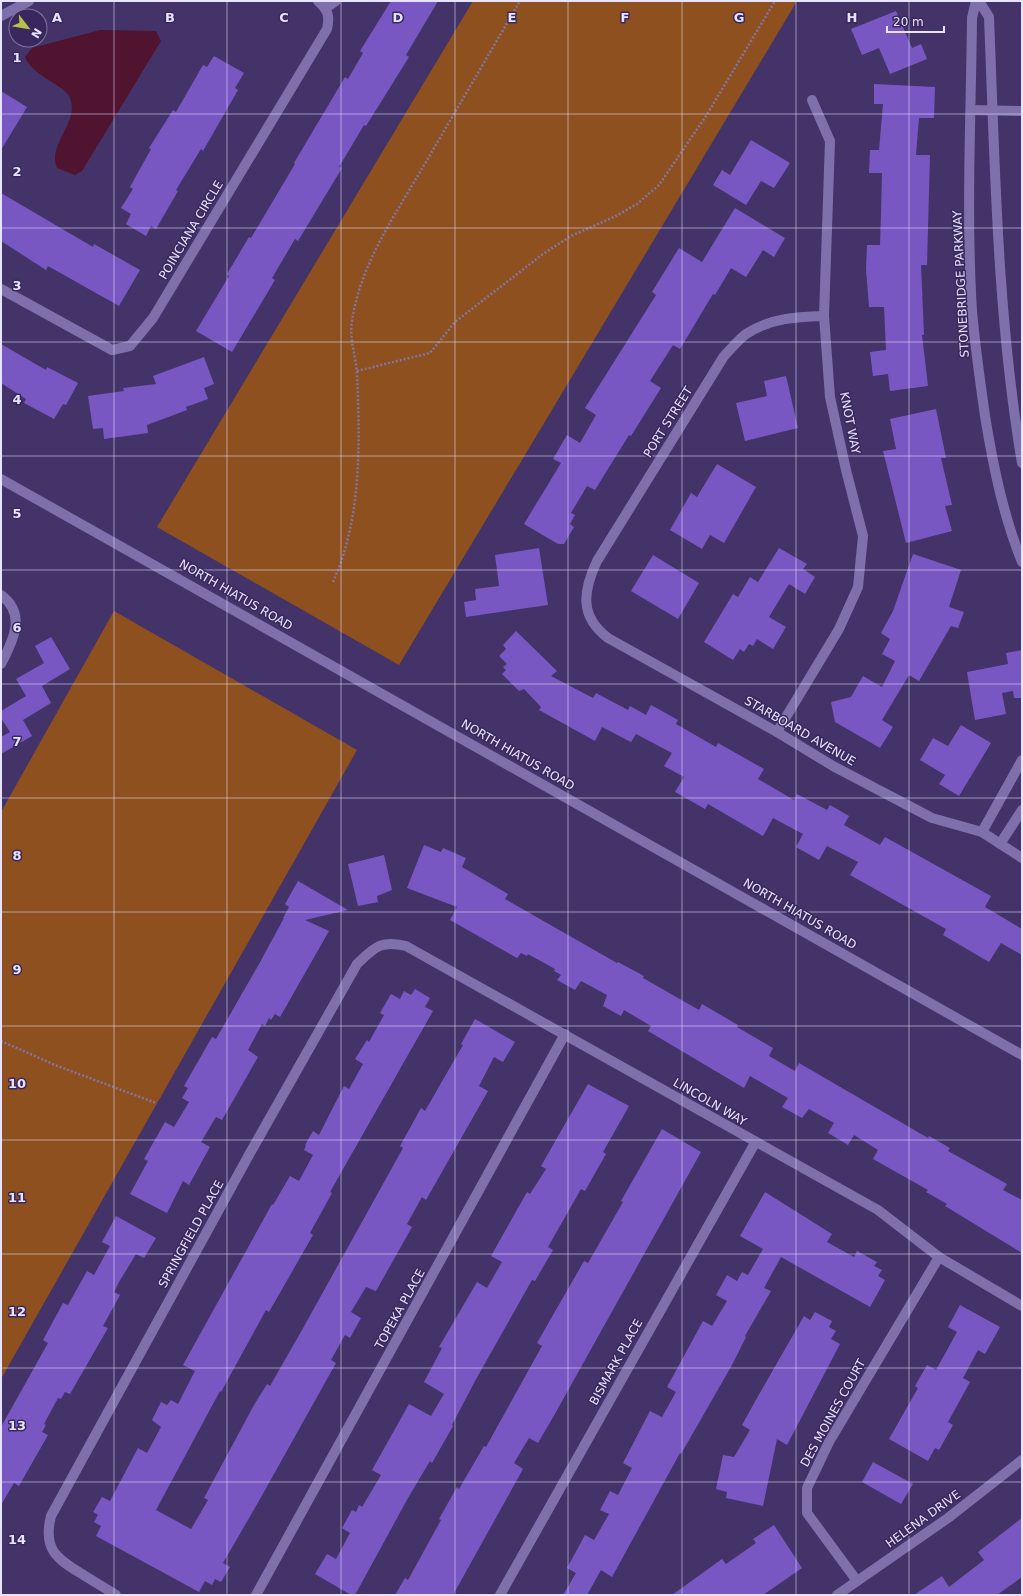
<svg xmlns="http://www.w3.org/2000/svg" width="1023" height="1596" font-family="'DejaVu Sans',sans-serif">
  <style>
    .green { fill: #8f501f }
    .water { fill: #501330 }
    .building { fill: #7957c2 }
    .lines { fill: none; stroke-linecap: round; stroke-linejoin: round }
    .path { stroke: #8175a1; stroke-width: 2.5; stroke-dasharray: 2 2; stroke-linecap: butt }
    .minor { stroke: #7f70ac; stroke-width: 10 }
    .grid { fill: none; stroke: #e8e3fe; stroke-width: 1; stroke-opacity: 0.55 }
    .labels { text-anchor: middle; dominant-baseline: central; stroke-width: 3; stroke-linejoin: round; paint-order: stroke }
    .street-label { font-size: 12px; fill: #e8e3fe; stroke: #39285d }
    .grid-label { font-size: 13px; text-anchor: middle; font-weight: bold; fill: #e8e3fe; stroke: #39285d; stroke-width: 3; stroke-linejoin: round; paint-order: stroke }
  </style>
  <rect width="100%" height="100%" fill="#433369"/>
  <g class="green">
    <path d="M473,1h324l-398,664 -242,-138z"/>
    <path d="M114,611l243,139 -356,629v-567z"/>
  </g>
  <path class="water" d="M100,30l56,1 5,10 -79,130 -7,4 -18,-7c-10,-25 23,-45 13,-70 -5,-13 -38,-22 -45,-41l7,-9z"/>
  <g class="building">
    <path d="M391,1h47l-32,54 3,2 -43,69 -2,-1 -25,42 3,1 -44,73 -3,-2 -23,39 3,2 -43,72 -36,-21 33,-55 -2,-2 22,-37 2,1 44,-74 -1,-1 51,-86 3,2 15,-26 -3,-2z"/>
    <path d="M896,11l16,37 9,-4 6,15 -37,15 -11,-26 -17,7 -11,-26z"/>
    <path d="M214,56l30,17 -9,15 3,2 -31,54 -4,7 -2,-2 -25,41 2,1 -22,38 -5,-3 -5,10 -20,-12 5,-10 -10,-6 12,-19 -3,-2 21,-38 -2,-1 24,-38 3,2 27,-47 4,2z"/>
    <path d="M874,84l61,3 -1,31h-15l-3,37h14l-3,110h-6l3,70h-2l6,51 -38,5 -2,-17 -15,2 -3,-24 16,-2 -2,-43h-15l-3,-38 1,-24h13l1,-30 1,-42h-13l1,-23h9l4,-46h-9z"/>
    <path d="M1,91l26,16 -26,43z"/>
    <path d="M751,140l39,23 -16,25 -13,-7 -15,24 -33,-20 9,-15 8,5z"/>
    <path d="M1,193l92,54 1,-3 46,26 -21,36 -71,-40 -2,4 -45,-29z"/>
    <path d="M735,208l50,30 -11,19 -11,-7 -17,27 -15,-9 -16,27 -2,-1 -33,55 -7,-4 -23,36 11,7 -30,48 -2,-1 -34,55 -8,-4 -16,27 4,2 -5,9 4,3 -10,17h-6l-34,-20 37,-61 -8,-4 14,-24 13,8 16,-28 -11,-7 71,-113 -4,-3 27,-44 23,14z"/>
    <path d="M1,344l45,26 1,-3 31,16 -12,22 -3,-1 -9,15 -30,-16 2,-4 -25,-16z"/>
    <path d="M204,357l10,27 -10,4 4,11 -22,8 1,3 -40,15 1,8 -44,6 -1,-11 -10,1 -5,-33 36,-5 -1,-3 33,-4 -3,-8z"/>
    <path d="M786,376l12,52 -53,13 -9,-38 31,-7 -3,-15z"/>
    <path d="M936,409l10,49h-5l11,47 -7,1 7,25 -46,12 -23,-92 13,-2 -6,-30z"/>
    <path d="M717,464l39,23 -32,56 -14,-8 -8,14 -32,-19 21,-37 6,4z"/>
    <path d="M539,548l9,57 -82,12 -2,-15 12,-2 -1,-11 24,-3 -4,-31z"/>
    <path d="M779,548l28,16 -4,5 12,8 -10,17 -16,-10 -20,33 17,10 -13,22 -16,-10 -4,7 -4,-2 -5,8 -4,-3 -7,11 -29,-18 29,-48 5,3 12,-20 8,5z"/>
    <path d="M913,554l48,16 -12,37 15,5 -6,16 -7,-2 -32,55 -10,-6 -27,45 11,7 -13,21 -45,-26 -4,-20 20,-5 12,-21 19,11 13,-26 -13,-7 8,-15 -9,-6 12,-22z"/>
    <path d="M653,555l46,28 -21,36 -47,-28z"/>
    <path d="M516,631l41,40 -6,5 42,22 3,-5 32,17 2,-4 16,9 5,-10 27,15 -2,4 40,23 2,-4 46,26 -6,10 36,21 3,-6 30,16 3,-5 19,11 -5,9 36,20 5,-8 106,59 -6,11 37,22v26l-21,-12 -12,19 -46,-27 3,-6 -96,-54 8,-13 -31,-16 -8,14 -23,-13 7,-13 -30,-16 -10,18 -55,-32 -3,5 -30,-17 9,-15 -20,-11 8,-13 -36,-19 -5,8 -29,-15 -7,14 -56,-31 2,-3 -17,-18 -5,2 -17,-17 4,-4 -3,-3 4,-3 -8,-8 7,-7 -3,-4z"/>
    <path d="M51,637l19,32 -28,17 9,17 -28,17 9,16 -31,18v-17l9,-5 -9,-14v-7l25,-15 -10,-17 28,-16 -9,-17z"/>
    <path d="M1022,650v48h-8l-1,-7 -11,2 4,21 -31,6 -8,-48 41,-8 -2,-11z"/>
    <path d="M961,725l30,18 -32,53 -20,-12 6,-9 -25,-15 13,-22 15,8z"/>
    <path d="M424,845l17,7 2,-4 23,10 -4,9 46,27 -3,5 112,64 1,-1 26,14 -1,2 56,32 3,-6 36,21 -1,2 36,21 -4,8 26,15 4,-8 129,75 1,-2 21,12 -2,3 59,33 -4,6 19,10v53l-77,-47 2,-2 -21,-12 2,-2 -55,-31 5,-9 -24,-15 -6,10 -20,-12 6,-10 -25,-14 -7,9 -20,-11 6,-9 -38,-22 -6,12 -96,-57 3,-5 -27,-16 -3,6 -18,-10 4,-11 -26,-14 -6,9 -18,-10 4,-5 -7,-4 1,-2 -27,-15 -1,2 -6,-3 -4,5 -67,-38 7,-13 -50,-19z"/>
    <path d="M384,855l8,35 -15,6 1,6 -20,4 -10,-42z"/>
    <path d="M298,881l50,29 -43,10 24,11 -49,86 -5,-3 -4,6 -2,-2 -4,8 -3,-2 -14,26 10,7 -36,63 -6,-3 -15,25 9,5 -21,38 -6,-4 -16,32 -37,-19 18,-33 -4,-2 21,-37 9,5 15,-25 -7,-4 6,-10 -4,-2 28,-49 4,2 43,-75 25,-46h-1l6,-11 -4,-3z"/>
    <path d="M415,989l15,9 -5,9 8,4 -103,181 2,1 -22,40 3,2 -44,77 -3,-2 -45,82 -1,-1 -64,119 35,19 17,-29 -4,-2 50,-93 13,-21 3,2 32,-56 101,-182 -3,-2 21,-38 4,3 38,-66 -2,-1 14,-25 40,23 -12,20 -9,-5 -15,29 9,5 -62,109 -4,-3 -15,27 5,3 -36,64 -10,-4 -15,25 10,6 -11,20 -5,-3 -14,25 5,3 -76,136 -37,64 7,4 -9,15 -6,-3 -3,6 -7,-4 -6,11 -103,-56 5,-10 -7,-4 4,-7 -5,-3 9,-15 8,4 28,-53 9,5 14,-26 -9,-7 9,-18 6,3 4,-5 7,4 17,-33 -12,-6 89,-161 1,1 17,-29 9,5 14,-26 -9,-5 2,-4 -1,-1 8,-14 6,4 25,-49 5,3 14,-25 -8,-5 12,-19 2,2 15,-27 -4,-2 11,-19 9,5 4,-8 7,4z"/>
    <path d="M588,1084l41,22 -26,46 3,2 -21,37 -4,-2 -33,58 5,3 -18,31 -3,-1 -57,101 -23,44 1,1 -21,37 -2,-2 -22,37 -53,97h-4l-36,-21 12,-20 9,5 14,-26 -8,-5 10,-18 4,2 3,-7 3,2 19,-32 -9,-5 37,-66 22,12 13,-22 -20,-12 18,-34 -3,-1 38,-65 10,6 15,-26 -11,-6 36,-64 3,2 16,-25 -5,-3z"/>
    <path d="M662,1129l39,23 -145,260 -18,31 -9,-5 -15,25 9,6 -70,126h-58l10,-17 3,2 33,-60 -2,-1 18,-32 2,2 25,-43 2,1 56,-101 -5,-3 47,-82 4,2 35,-61 -2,-1z"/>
    <path d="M765,1192l67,42 -5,8 27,15 3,-6 20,11 -3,4 8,4 -4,6 7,4 -15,27 -89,-50 -17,31 7,3 -26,45 1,1 -14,28 -51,89 -1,-1 -68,124 -11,-7 -14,25h-24l13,-22 -9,-5 18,-33 9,5 15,-26 -9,-4 10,-19 8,4 14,-27 -9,-5 27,-52 12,6 14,-25 -9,-5 36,-66 9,5 15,-25 -11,-6 11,-20 10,6 5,-9 6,3 15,-26 -23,-13z"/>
    <path d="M116,1216l40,22 -12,20 -8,-4 -17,28 -5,10 6,3 -17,31 5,2 -38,66 -5,-2 -4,7 -3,-1 -14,26 2,1 -4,7 6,3 -29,51 -5,-3 -13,22v-78l47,-84 -5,-3 20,-37 5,2 19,-34 7,4 16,-29 -8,-4z"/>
    <path d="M960,1305l40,22 -15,27 -7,-4 -15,28 7,4 -22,40 5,3 -14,25 -4,-2 -7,13 -39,-22 29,-51 -3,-2 12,-21 9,5 21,-38 -9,-5z"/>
    <path d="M815,1312l17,9 -3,6 7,4 -5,8 9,5 -53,101 -10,-6 -14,67 -37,-8 1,-6 -11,-3 7,-34 11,2 16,-27 -8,-5 15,-27 47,-82 6,4z"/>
    <path d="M873,1462l40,22 -12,20 -39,-22z"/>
    <path d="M1022,1518v59l-25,18h-83l28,-19 7,11 35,-27 -6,-8z"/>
    <path d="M774,1525l28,43 -39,27h-91l50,-36 4,5 30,-21 -3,-4z"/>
  </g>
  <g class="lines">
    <g class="path">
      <path d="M357,371l73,-18 25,-31 88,-68 28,-18 45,-20 21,-12 22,-19 47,-69 69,-115"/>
      <path d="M333,582c29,-64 27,-140 24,-208 -1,-18 -8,-35 -5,-53 8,-56 43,-106 71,-154 32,-55 65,-111 97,-166"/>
      <path d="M1,1041l54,24 101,38"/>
    </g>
    <g class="minor">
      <path d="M976,1l-4,17c-1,97 -6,195 0,293 3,35 8,70 13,105 8,49 18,99 37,146"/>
      <path d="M979,1l10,16c6,149 8,299 33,446"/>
      <path d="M326,8l10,-7"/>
      <path d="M1,16l28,-15"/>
      <path d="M971,110l51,1"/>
      <path d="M1,289l111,61 18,-4 23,-28 174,-289c3,-13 1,-19 -9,-28"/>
      <path d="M824,316c-28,1 -54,2 -78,18 -8,6 -15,15 -22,22l-127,205c-14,30 -18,55 11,77l169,94 56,34 99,52 50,14 40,26"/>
      <path d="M1,479l1021,576"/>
      <path d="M1,595c26,19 12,46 0,69"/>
      <path d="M777,732l62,-103 19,-42 5,-51 -17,-66 -16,-73 -6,-81 6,-175 -18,-41"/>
      <path d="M982,832l40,-72"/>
      <path d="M1000,844l22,-34"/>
      <path d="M857,1581l-50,-68v-25l22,-46 110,-185"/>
      <path d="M116,1595c-11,-7 -23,-14 -34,-21 -27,-16 -39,-26 -31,-58l199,-363 107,-189c18,-17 24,-24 49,-18l472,264 61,47 83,49"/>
      <path d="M256,1595l309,-561"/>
      <path d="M500,1595l255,-452"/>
      <path d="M837,1595l111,-77 74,-58"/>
    </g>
  </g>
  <path class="grid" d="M114,1v1594M227,1v1594M341,1v1594M455,1v1594M568,1v1594M682,1v1594M796,1v1594M909,1v1594M1,114h1021M1,228h1021M1,342h1021M1,456h1021M1,570h1021M1,684h1021M1,798h1021M1,912h1021M1,1026h1021M1,1140h1021M1,1254h1021M1,1368h1021M1,1482h1021"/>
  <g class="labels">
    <g class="street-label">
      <text transform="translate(191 230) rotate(-59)">POINCIANA CIRCLE</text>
      <text transform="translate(961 284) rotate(-93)">STONEBRIDGE PARKWAY</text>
      <text transform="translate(668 422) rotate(-58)">PORT STREET</text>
      <text transform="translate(850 423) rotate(79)">KNOT WAY</text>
      <text transform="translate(236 595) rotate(30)">NORTH HIATUS ROAD</text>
      <text transform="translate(800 731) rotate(30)">STARBOARD AVENUE</text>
      <text transform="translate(518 755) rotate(30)">NORTH HIATUS ROAD</text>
      <text transform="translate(800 914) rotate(30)">NORTH HIATUS ROAD</text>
      <text transform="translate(710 1102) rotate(30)">LINCOLN WAY</text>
      <text transform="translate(191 1234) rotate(-61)">SPRINGFIELD PLACE</text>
      <text transform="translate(400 1309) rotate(-61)">TOPEKA PLACE</text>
      <text transform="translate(616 1362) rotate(-61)">BISMARK PLACE</text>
      <text transform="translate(833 1413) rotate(-61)">DES MOINES COURT</text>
      <text transform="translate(923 1519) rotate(-36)">HELENA DRIVE</text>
    </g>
  </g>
  <g class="grid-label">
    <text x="57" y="22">A</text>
    <text x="170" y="22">B</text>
    <text x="284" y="22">C</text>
    <text x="398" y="22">D</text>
    <text x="512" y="22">E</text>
    <text x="625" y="22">F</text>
    <text x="739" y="22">G</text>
    <text x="852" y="22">H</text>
    <text x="17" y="62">1</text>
    <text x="17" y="176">2</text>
    <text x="17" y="290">3</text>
    <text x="17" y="404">4</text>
    <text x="17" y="518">5</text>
    <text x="17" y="632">6</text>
    <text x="17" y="746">7</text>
    <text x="17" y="860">8</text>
    <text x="17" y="974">9</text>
    <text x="17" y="1088">10</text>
    <text x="17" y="1202">11</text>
    <text x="17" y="1316">12</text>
    <text x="17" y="1430">13</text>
    <text x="17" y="1544">14</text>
  </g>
  <rect width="1023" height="1596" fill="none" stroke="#e8e3fe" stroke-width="4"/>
  <g transform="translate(28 28) rotate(121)"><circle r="19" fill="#39285d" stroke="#7f739d"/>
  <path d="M0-3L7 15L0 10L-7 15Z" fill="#b5c249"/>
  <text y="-6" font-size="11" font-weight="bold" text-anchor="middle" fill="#e8e3fe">N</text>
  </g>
  <path d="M887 26v6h57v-6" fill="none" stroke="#e8e3fe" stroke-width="2"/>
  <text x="893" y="26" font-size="12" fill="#e8e3fe" stroke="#39285d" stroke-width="3" paint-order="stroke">20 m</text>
</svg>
